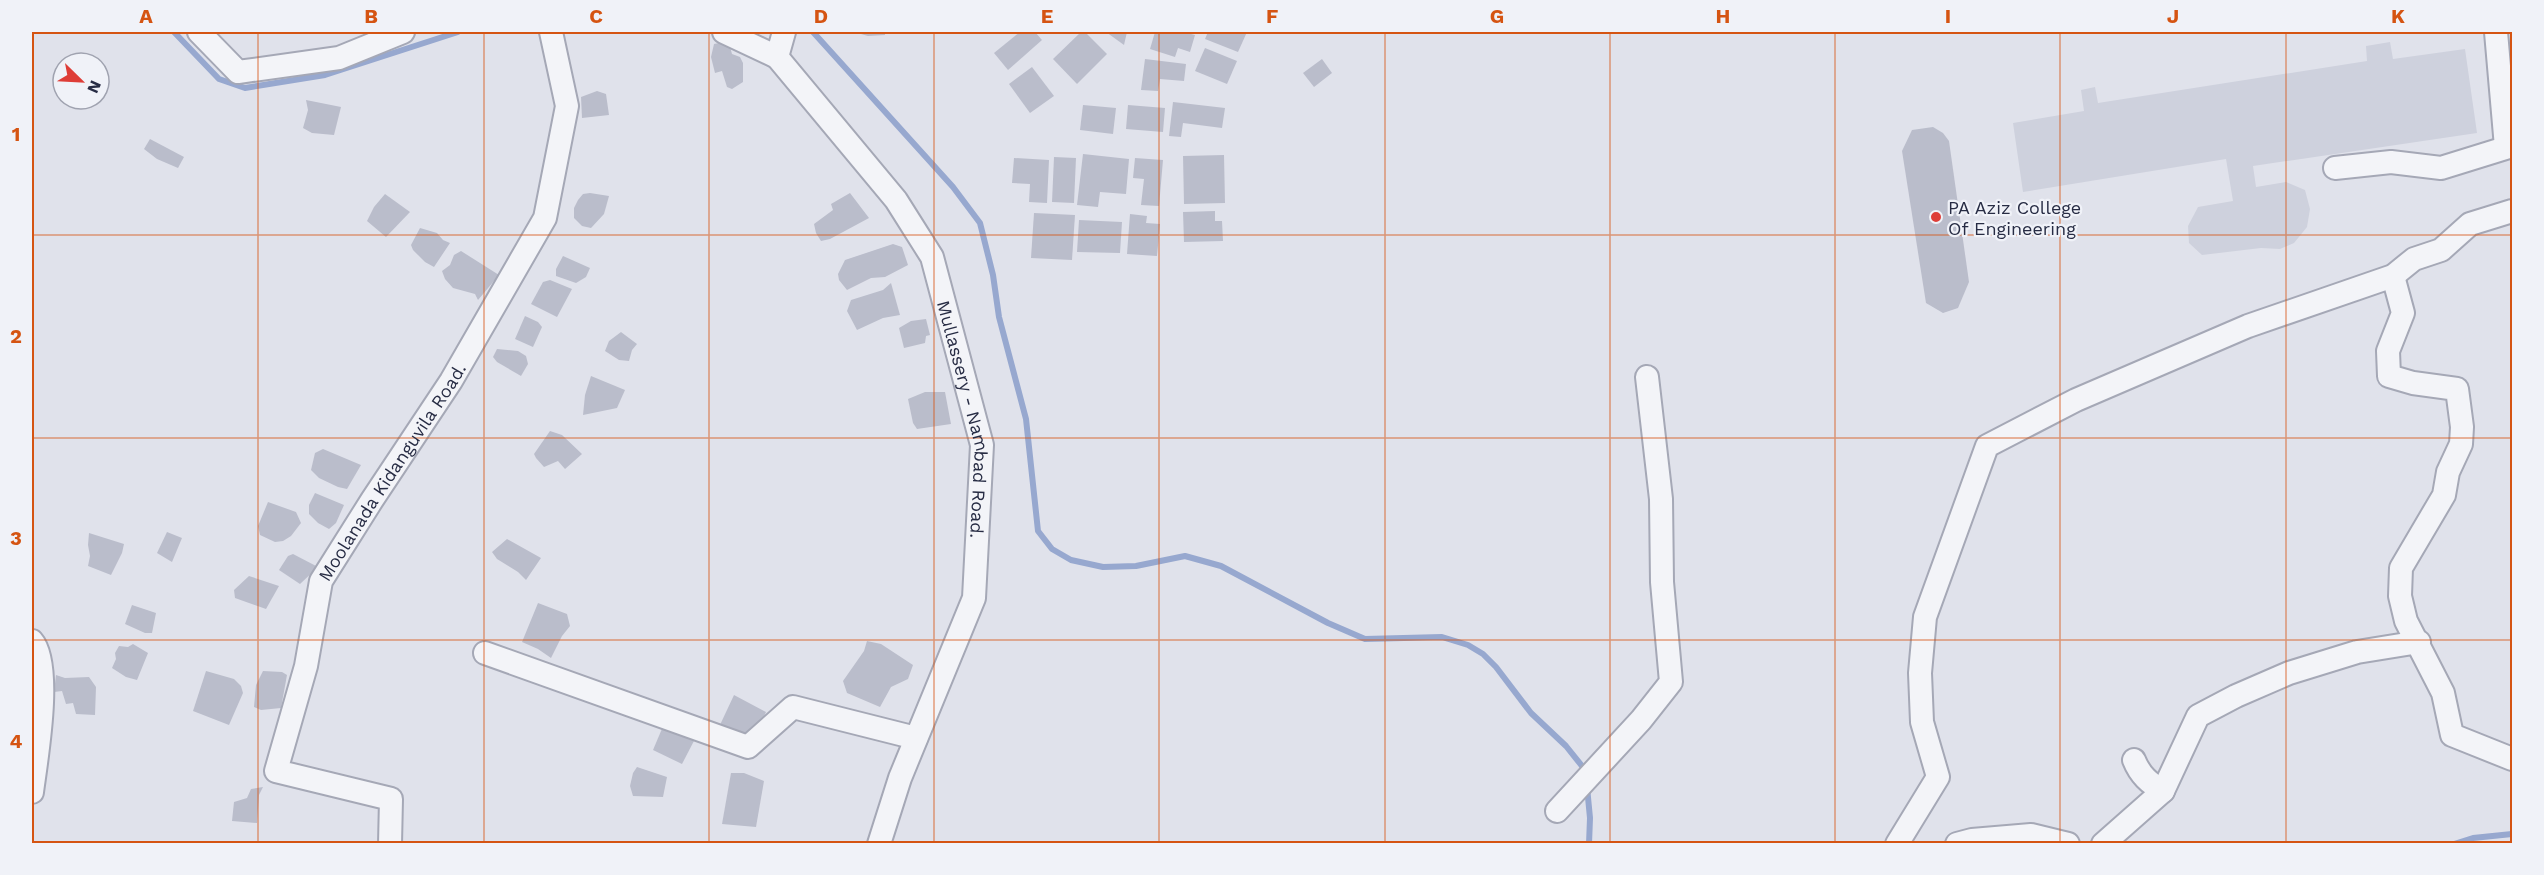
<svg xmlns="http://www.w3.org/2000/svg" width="2544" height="875" font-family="'Work Sans',sans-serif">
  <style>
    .built { fill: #ced1dd }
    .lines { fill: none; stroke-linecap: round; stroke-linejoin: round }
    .stream { stroke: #97a8cf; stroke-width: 6 }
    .building { fill: #babdcb }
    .street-casing { stroke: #a5a8b6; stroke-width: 26 }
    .street { stroke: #f3f4f8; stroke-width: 22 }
    .grid { fill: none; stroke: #d55412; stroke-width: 1.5; stroke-opacity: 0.55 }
    .poi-dot { fill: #de3d37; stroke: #f0f2f8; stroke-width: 2 }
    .labels { text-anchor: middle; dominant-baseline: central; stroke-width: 4.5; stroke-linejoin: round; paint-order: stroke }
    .poi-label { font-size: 18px; fill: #272c44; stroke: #f0f2f8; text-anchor: start }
    .street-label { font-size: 18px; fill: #272c44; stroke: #f0f2f8 }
    .neatline { fill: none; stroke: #d55412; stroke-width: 2 }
    .grid-label { font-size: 20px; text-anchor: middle; font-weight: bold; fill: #d55412 }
  </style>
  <rect width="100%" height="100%" fill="#e0e2eb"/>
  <path class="built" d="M2390,42l3,17 72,-10 12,84 -224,33 3,21 30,-5 19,8 5,19 -3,18 -13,16 -14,6 -19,-1 -59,7 -13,-12 -1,-17 10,-19 35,-6 -7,-42 -203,33 -10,-69 71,-12 -3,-21 14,-3 3,16 269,-42 -1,-15z"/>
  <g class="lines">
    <g class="stream">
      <path d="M174,32l45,47 26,9 80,-13 133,-43"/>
      <path d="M813,32l140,155 27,36 13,52 6,42 27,102 12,112 14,18 19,11 32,7 33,-1 49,-10 36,10 107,57 37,16 77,-2 26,8 15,9 13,13 35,46 35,33 20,25"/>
      <path d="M1587,787l3,31 -1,26"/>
      <path d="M2454,844l19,-6 39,-4"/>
    </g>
  </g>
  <g class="building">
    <path d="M860,32h25v3l-17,1 -7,-2z"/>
    <path d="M1020,32h15l7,8 -34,30 -14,-17z"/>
    <path d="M1081,32h4l22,22 -30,30 -24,-25z"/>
    <path d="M1106,32h21l-3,13z"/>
    <path d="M1155,32h28l12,3 -5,17 -12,-4 -3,9 -25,-8z"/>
    <path d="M1208,32h39l-9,20 -33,-13z"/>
    <path d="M724,42l5,1 3,11 8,3 3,6v19l-11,7 -5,-2 -5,-16 -7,2 -4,-16 3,-13z"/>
    <path d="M1205,48l32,13 -10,23 -32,-13z"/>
    <path d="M1145,59l41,5 -2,17 -24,-2 -2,12 -17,-1z"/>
    <path d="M1322,59l10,14 -18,14 -11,-14z"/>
    <path d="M1032,67l22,29 -24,17 -21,-29z"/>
    <path d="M597,91l9,3 3,21 -27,3 -1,-21z"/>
    <path d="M306,100l35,7 -7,28 -22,-2 -9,-5 5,-18z"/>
    <path d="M1173,102l52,6 -3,20 -39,-5 -2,14 -12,-1z"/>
    <path d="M1083,105l33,3 -3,26 -33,-4z"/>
    <path d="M1128,105l37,3 -2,24 -37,-3z"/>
    <path d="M1933,127l10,6 6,8 20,141 -11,26 -15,5 -17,-10 -24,-152 10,-21z"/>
    <path d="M150,139l34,18 -6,11 -21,-9 -13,-10z"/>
    <path d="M1083,154l46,5 -3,35 -26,-2 -2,15 -21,-2z"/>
    <path d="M1224,155l1,48 -41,1 -1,-48z"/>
    <path d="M1054,157l22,1 -2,45 -22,-1z"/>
    <path d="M1014,158l35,2 -2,43 -18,-1 1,-18 -18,-1z"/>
    <path d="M1135,158l28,2 -4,46 -18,-1 3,-26 -11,-1z"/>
    <path d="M590,193l19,3 -5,18 -13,14 -9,-2 -8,-8v-10l4,-8 5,-6z"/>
    <path d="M850,193l19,25 -39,21 -9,2 -5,-8 -2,-9 19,-14 -2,-6z"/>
    <path d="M385,194l25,18 -24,25 -19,-16 7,-14z"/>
    <path d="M1215,211v10h7l1,20 -39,1 -1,-30z"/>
    <path d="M1034,213l41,2 -3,45 -41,-2z"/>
    <path d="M1130,214l17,2 -1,7 14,1 -3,32 -30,-2z"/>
    <path d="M1079,220l43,2 -2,31 -43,-1z"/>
    <path d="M420,228l17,5 6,7 7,3 -16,24 -9,-5 -12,-12 -2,-5z"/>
    <path d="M893,244l9,3 6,18 -23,12 -14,1 -24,12 -8,-10 -1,-6 7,-14z"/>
    <path d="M461,251l38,24 -21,25 -3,-6 -22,-6 -8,-9 -3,-8 8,-6 4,-10z"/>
    <path d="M563,256l27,12 -4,9 -10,6 -20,-7v-7z"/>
    <path d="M550,280l22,9 -15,28 -26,-13 12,-22z"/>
    <path d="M891,283l9,32 -17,3 -26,12 -10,-19 4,-11 32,-10z"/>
    <path d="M525,316l13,6 4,5 -9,20 -18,-8z"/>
    <path d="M926,319l4,16 -4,1 -1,7 -21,5 -5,-20 12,-7z"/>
    <path d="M621,332l16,12 -5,6 -3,11 -10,-1 -14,-9 4,-10z"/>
    <path d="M497,349l21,2 8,5 2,8 -7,12 -24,-14 -4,-5z"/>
    <path d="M591,376l34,14 -8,18 -34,7 2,-20z"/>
    <path d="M925,392h20l6,32 -34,5 -4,-6 -5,-24z"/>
    <path d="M550,431l12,4 20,19 -17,15 -7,-8 -14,6 -8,-9 -2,-4z"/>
    <path d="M323,449l38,16 -14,24 -9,-2 -19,-9 -8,-8 4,-17z"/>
    <path d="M315,493l29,12 -8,18 -7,6 -11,-6 -9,-9v-9z"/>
    <path d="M268,502l28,10 5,11 -10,13 -8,5 -8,1 -15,-7 -2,-9z"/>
    <path d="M167,532l15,6 -10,24 -15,-9z"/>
    <path d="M89,533l35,11 -2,9 -11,22 -23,-9 2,-10 -2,-11z"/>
    <path d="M507,539l34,19 -15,22 -8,-8 -21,-13 -5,-7z"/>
    <path d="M293,554l25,13 -18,17 -21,-14 9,-14z"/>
    <path d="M249,576l30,10 -13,23 -31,-11 -1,-8z"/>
    <path d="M538,603l29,11 3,12 -8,10 -11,22 -13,-9 -16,-7z"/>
    <path d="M132,605l24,8 -4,20h-7l-20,-9z"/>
    <path d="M867,641l14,3 32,21 -5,14 -17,8 -11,20 -33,-14 -4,-12 21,-30z"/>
    <path d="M133,644l15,9 -11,27 -11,-3 -14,-9 4,-9 -1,-6 4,-7 9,1z"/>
    <path d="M206,671l28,8 7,7 2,7 -14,32 -36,-14z"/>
    <path d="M263,671l19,1 5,3 -6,33 -20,2 -7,-3 2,-22z"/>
    <path d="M56,675l9,3 24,-1 7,10 -1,28 -19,-1 -3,-11 -7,1 -4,-13 -8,1z"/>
    <path d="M734,695l32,17 -6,13 -15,13 -26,-11z"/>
    <path d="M664,724l32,13 -14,27 -29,-14z"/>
    <path d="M637,767l30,10 -4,20 -30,-1 -3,-10 3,-13z"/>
    <path d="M731,773h13l20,8 -8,46 -34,-3z"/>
    <path d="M263,787l-4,8 -2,28 -25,-2 2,-19 13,-4 4,-9z"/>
  </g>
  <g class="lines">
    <defs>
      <g id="street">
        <path d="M199,32l39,40 101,-14 64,-26"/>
        <path d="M724,32l53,25"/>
        <path id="s1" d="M784,32l-7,25 119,143 36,57 50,188 -8,153 -74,180 -21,66"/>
        <path d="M2496,32l10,115"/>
        <path d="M2335,168l56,-6 50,6 71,-22"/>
        <path d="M2393,276l10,37 -15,38 1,25 24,7 44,6 5,38 -1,17 -13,28 -4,23 -43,73 -1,28 6,25 37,72 9,42 60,24"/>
        <path d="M32,641c21,24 4,120 0,151"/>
        <path d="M485,653l263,94 45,-40 123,31"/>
        <path d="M2134,760c6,15 15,23 29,31"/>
        <path d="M1557,811l84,-91 30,-38 -9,-100 -1,-83 -14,-122"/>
        <path id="s2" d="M390,844l1,-45 -115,-28 30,-105 15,-85 51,-81 79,-119 94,-163 22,-112 -16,-74"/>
        <path d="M1897,844l41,-67 -16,-55 -2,-49 5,-56 62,-171 89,-46 172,-74 145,-50 21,-17 27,-9 29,-26 42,-13"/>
        <path d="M1957,844l15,-4 59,-5 37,9"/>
        <path d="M2103,844l60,-53 35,-75 38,-20 53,-23 68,-21 62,-10"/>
      </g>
    </defs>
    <use href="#street" class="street-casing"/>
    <use href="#street" class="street"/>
  </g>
  <path class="grid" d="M258,32v812M484,32v812M709,32v812M934,32v812M1159,32v812M1385,32v812M1610,32v812M1835,32v812M2060,32v812M2286,32v812M32,235h2480M32,438h2480M32,640h2480"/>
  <circle class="poi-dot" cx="1936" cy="217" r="6"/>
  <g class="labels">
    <g class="poi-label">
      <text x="1948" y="207">PA Aziz College<tspan x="1948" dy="21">Of Engineering</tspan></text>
    </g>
    <g class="street-label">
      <text stroke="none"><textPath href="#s1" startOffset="446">Mullassery - Nambad Road.</textPath></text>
      <text stroke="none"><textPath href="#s2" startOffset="489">Moolanada Kidanguvila Road.</textPath></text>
    </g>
  </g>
  <rect width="2544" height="875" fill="none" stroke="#f0f2f8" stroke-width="66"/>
  <g transform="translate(81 81) rotate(114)"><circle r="28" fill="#f0f2f8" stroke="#a0a3b0" stroke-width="1.5"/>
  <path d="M0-4.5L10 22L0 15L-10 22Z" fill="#de3d37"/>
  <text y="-9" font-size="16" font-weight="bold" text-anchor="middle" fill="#272c44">N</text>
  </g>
  <rect x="33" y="33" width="2478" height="809" class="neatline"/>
  <g class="grid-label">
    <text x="146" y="23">A</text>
    <text x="371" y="23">B</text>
    <text x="596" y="23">C</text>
    <text x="821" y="23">D</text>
    <text x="1047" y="23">E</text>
    <text x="1272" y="23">F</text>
    <text x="1497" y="23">G</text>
    <text x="1723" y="23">H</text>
    <text x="1948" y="23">I</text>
    <text x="2173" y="23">J</text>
    <text x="2398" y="23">K</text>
    <text x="16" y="141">1</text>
    <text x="16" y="343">2</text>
    <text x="16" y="545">3</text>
    <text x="16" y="748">4</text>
  </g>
</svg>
